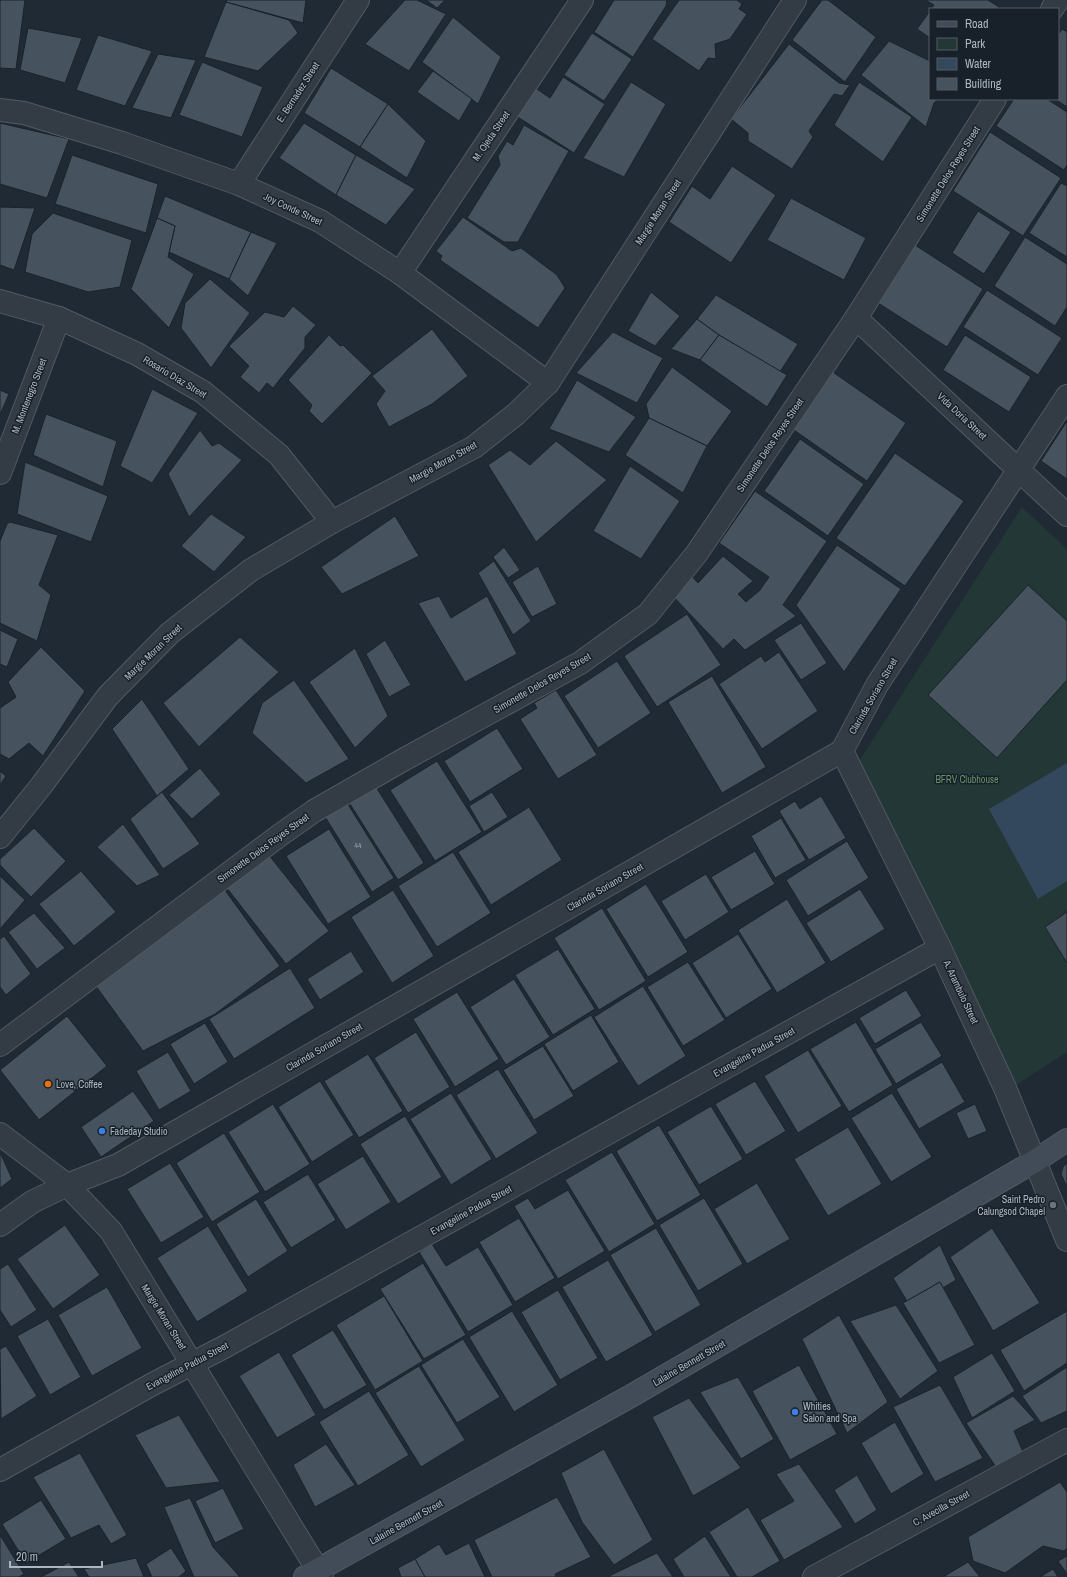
<svg xmlns="http://www.w3.org/2000/svg" width="1067" height="1577" font-family="'Archivo Narrow',sans-serif">
  <style>
    .green { fill: #223736 }
    .water { fill: #33485c }
    .building { fill: #46525e; stroke: #1a232b }
    .lines { fill: none; stroke-linecap: round; stroke-linejoin: round }
    .street-casing { stroke: #505a63; stroke-width: 24 }
    .secondary-casing { stroke: #505a63; stroke-width: 24 }
    .street { stroke: #333c45; stroke-width: 22 }
    .secondary { stroke: #414c58; stroke-width: 22 }
    .food-dot { fill: #e8710a; stroke: #182129; stroke-width: 1.5 }
    .shop-dot { fill: #3f7fe0; stroke: #182129; stroke-width: 1.5 }
    .worship-dot { fill: #6b7280; stroke: #182129; stroke-width: 1.5 }
    .labels { text-anchor: middle; dominant-baseline: central; stroke-width: 3; stroke-linejoin: round; paint-order: stroke }
    .number-label { font-size: 8px; fill: #929ea9 }
    .street-label { font-size: 10px; fill: #acb7c2; stroke: #182129 }
    .park-label { font-size: 10px; fill: #66916b; stroke: #182129 }
    .poi-label { font-size: 10px; fill: #acb7c2; stroke: #182129; text-anchor: start }
  </style>
  <rect width="100%" height="100%" fill="#1f2a34"/>
  <path class="green" d="M1022,507l45,42v503l-60,39 -155,-319z"/>
  <path class="water" d="M1067,763v118l-29,18 -49,-90z"/>
  <g class="building">
    <path d="M0,0h25l-9,69 -16,-1z"/>
    <path d="M227,0h79l-3,23 -77,-21z"/>
    <path d="M405,0h12l29,14 -37,57 -44,-27z"/>
    <path d="M426,0h19l-8,8z"/>
    <path d="M614,0h53l-1,6 -33,51 -39,-25z"/>
    <path d="M679,0h58l5,4 -3,5 8,5 -17,25 -15,5 1,15 -8,-1 -9,13 -47,-32z"/>
    <path d="M822,0h6l48,37 -31,45 -53,-42z"/>
    <path d="M925,0h63l11,7 -1,2h-67l3,-4z"/>
    <path d="M226,2l63,18 9,13 -40,38 -54,-14z"/>
    <path d="M930,11v27l-13,-9z"/>
    <path d="M453,17l48,40 -23,47 -56,-42z"/>
    <path d="M28,28l54,10 -17,45 -45,-13z"/>
    <path d="M1062,29l5,3v75l-12,-8h3v-64z"/>
    <path d="M592,33l40,26 -28,42 -40,-26z"/>
    <path d="M98,35l54,16 -27,55 -49,-16z"/>
    <path d="M889,41l41,20v38h8l-4,4 -8,24 -65,-52z"/>
    <path d="M789,44l50,39 11,2 -8,11 -8,-2 -25,37 4,6 -21,32 -44,-28v-8l-17,-14z"/>
    <path d="M158,54l38,6 -25,58 -39,-10z"/>
    <path d="M202,62l61,25 -21,50 -63,-22z"/>
    <path d="M331,68l57,36 -28,43 -56,-34z"/>
    <path d="M433,71l39,28 -13,22 -42,-29z"/>
    <path d="M563,77l42,27 -31,49 -58,-37 18,-29 16,11z"/>
    <path d="M631,82l35,22 -42,73 -41,-19z"/>
    <path d="M859,82l53,35 -29,45 -49,-37z"/>
    <path d="M1014,99h33l20,13v53l-3,5 -68,-44z"/>
    <path d="M388,104l38,37 -19,37 -47,-31z"/>
    <path d="M0,123l69,16 -22,59 -47,-14z"/>
    <path d="M304,123l52,32 -20,40 -57,-37z"/>
    <path d="M524,125l45,26 -51,91h-14l-37,-24 33,-53 -2,-9 9,-15 6,4z"/>
    <path d="M990,132l71,46 -38,58 -70,-45z"/>
    <path d="M72,155l86,29 -12,49 -91,-29z"/>
    <path d="M356,155l59,34 -29,36 -50,-30z"/>
    <path d="M732,166l44,29 -45,68 -62,-41 23,-36 18,13z"/>
    <path d="M1061,183l6,3v71l-38,-24z"/>
    <path d="M165,196l86,36 -22,47 -60,-27 6,-26 -18,-8z"/>
    <path d="M791,198l75,40 -22,42 -77,-40z"/>
    <path d="M0,207l35,1 -21,62 -14,-5z"/>
    <path d="M978,211l33,21 -27,42 -32,-21z"/>
    <path d="M53,213l79,27 -12,47 -32,5 -63,-20 7,-38z"/>
    <path d="M463,217l49,34 9,-3 36,27 8,13 -27,40 -98,-68 2,-4 -6,-5z"/>
    <path d="M157,218l18,8 -7,31 26,17 -25,54 -38,-39z"/>
    <path d="M251,232l26,11 -29,53 -19,-17z"/>
    <path d="M1025,237l42,27v43l-12,19 -61,-40z"/>
    <path d="M915,245l68,44 -36,58 -69,-44z"/>
    <path d="M210,279l40,34 -39,55 -30,-40 4,-25z"/>
    <path d="M987,290l75,48 -24,37 -75,-48z"/>
    <path d="M651,292l29,24 -25,30 -27,-15z"/>
    <path d="M716,295l82,49 -18,28 -61,-37 -22,-16z"/>
    <path d="M293,306l23,19 -11,12v11l-32,40 -6,-5 -8,10 -19,-16 9,-11 -20,-20 36,-34 19,5z"/>
    <path d="M697,319l22,16 -19,25 -29,-11z"/>
    <path d="M432,329l36,47 -36,28 -43,23 -13,-23 9,-13 -13,-15z"/>
    <path d="M613,332l50,26 -26,45 -61,-30z"/>
    <path d="M329,335l11,11 3,-1 29,28 -50,51 -13,-13 3,-6 -24,-25z"/>
    <path d="M719,335l68,40 -20,32 -67,-47z"/>
    <path d="M965,335l66,42 -22,35 -66,-42z"/>
    <path d="M672,367l60,44 -25,35 -58,-28 -3,-14z"/>
    <path d="M830,370l76,53 -39,58 -76,-53z"/>
    <path d="M577,380l59,37 -27,35 -60,-23z"/>
    <path d="M152,389l46,24 -46,70 -32,-17z"/>
    <path d="M0,390l9,4 -9,21z"/>
    <path d="M46,414l71,27 -14,46 -70,-32z"/>
    <path d="M649,418l58,28 -24,47 -58,-38z"/>
    <path d="M1067,421v58l-26,-18z"/>
    <path d="M200,430l12,16 7,-3 23,17 -53,57 -21,-43z"/>
    <path d="M800,439l64,45 -36,52 -64,-45z"/>
    <path d="M556,441l51,39 -71,62 -48,-77 22,-15 20,15z"/>
    <path d="M895,453l69,48 -59,85 -69,-48z"/>
    <path d="M25,462l83,34 -17,46 -74,-28z"/>
    <path d="M630,466l50,35 -39,58 -48,-28z"/>
    <path d="M755,491l72,50 -44,64 13,11 -51,34 -11,-11 -11,10 -55,-58 20,-19 10,11 25,-27 30,25 -15,13 8,8 14,-12 9,-13 -50,-34z"/>
    <path d="M211,514l35,23 -32,35 -33,-26z"/>
    <path d="M395,516l24,40 -77,38 -21,-27z"/>
    <path d="M10,522l48,13 -19,50 12,10 -14,46 -37,-18v-82l7,-17z"/>
    <path d="M837,545l64,44 -57,83 -48,-67z"/>
    <path d="M504,547l16,23 -12,8 -15,-21z"/>
    <path d="M494,561l37,60 -18,14 -35,-62z"/>
    <path d="M538,566l19,38 -25,13 -20,-35z"/>
    <path d="M1028,585l39,36v59l-70,78 -69,-63z"/>
    <path d="M439,596l12,22 36,-22 30,58 -52,28 -47,-79z"/>
    <path d="M687,614l34,51 -64,42 -33,-51z"/>
    <path d="M801,623l26,40 -26,17 -27,-40z"/>
    <path d="M0,630l18,9 -11,28 -7,-3z"/>
    <path d="M240,637l39,35 -80,75 -36,-44z"/>
    <path d="M385,640l26,45 -22,12 -23,-43z"/>
    <path d="M41,647l44,44 -42,65 -14,-13 -20,16 -9,-5v-46l16,-11 -8,-15z"/>
    <path d="M355,648l33,68 -33,32 -46,-66z"/>
    <path d="M779,652l39,59 -56,38 -43,-65 42,-28 4,6z"/>
    <path d="M617,661l34,52 -53,35 -34,-52z"/>
    <path d="M712,676l54,91 -44,26 -54,-91z"/>
    <path d="M294,680l55,79 -43,24 -54,-50 10,-30z"/>
    <path d="M556,690l41,65 -39,24 -38,-60 17,-11 -3,-5z"/>
    <path d="M142,699l47,70 -32,27 -45,-67z"/>
    <path d="M497,728l26,41 -53,33 -26,-41z"/>
    <path d="M437,761l45,71 -47,29 -45,-71z"/>
    <path d="M200,768l21,26 -29,25 -23,-24z"/>
    <path d="M0,771l6,5 -6,9z"/>
    <path d="M371,779l53,84 -26,17 -53,-84z"/>
    <path d="M162,792l38,52 -37,25 -33,-50z"/>
    <path d="M492,792l16,25 -24,15 -15,-26z"/>
    <path d="M821,796l25,42 -37,22 -30,-49 16,-10 5,8z"/>
    <path d="M344,798l50,80 -22,14 -50,-80z"/>
    <path d="M529,807l33,53 -71,45 -33,-53z"/>
    <path d="M781,818l25,42 -31,18 -24,-42z"/>
    <path d="M123,824l37,51 -23,11 -40,-39z"/>
    <path d="M34,828l32,33 -35,36 -31,-32v-6z"/>
    <path d="M329,829l42,68 -43,27 -42,-68z"/>
    <path d="M847,841l22,37 -61,38 -22,-36z"/>
    <path d="M265,850l64,81 -43,33 -63,-81z"/>
    <path d="M755,851l20,33 -44,26 -20,-33z"/>
    <path d="M453,852l38,61 -54,34 -39,-61z"/>
    <path d="M81,871l35,41 -42,34 -35,-42z"/>
    <path d="M706,874l23,38 -44,28 -24,-39z"/>
    <path d="M0,876l25,24 -25,29z"/>
    <path d="M646,884l42,68 -40,25 -42,-68z"/>
    <path d="M222,886l58,80 -65,48 -72,37 -50,-69z"/>
    <path d="M860,889l25,40 -54,33 -25,-39z"/>
    <path d="M393,890l41,66 -42,27 -41,-66z"/>
    <path d="M787,899l39,64 -49,30 -39,-63z"/>
    <path d="M602,908l44,73 -47,29 -45,-72z"/>
    <path d="M1067,912v51l-22,-36z"/>
    <path d="M34,913l31,35 -28,21 -29,-37z"/>
    <path d="M738,934l34,55 -46,29 -34,-55z"/>
    <path d="M4,936l27,38 -25,21 -6,-8v-48z"/>
    <path d="M558,949l37,60 -42,26 -38,-60z"/>
    <path d="M351,951l13,21 -44,28 -13,-21z"/>
    <path d="M688,962l37,58 -42,26 -36,-59z"/>
    <path d="M290,968l25,40 -81,51 -25,-40z"/>
    <path d="M514,979l36,58 -44,28 -36,-58z"/>
    <path d="M643,986l43,70 -48,30 -44,-69z"/>
    <path d="M906,990l16,26 -47,28 -16,-26z"/>
    <path d="M457,992l42,67 -44,28 -42,-68z"/>
    <path d="M591,1015l28,47 -46,29 -29,-47z"/>
    <path d="M67,1016l40,50 -68,54 -39,-50z"/>
    <path d="M856,1022l37,63 -44,27 -39,-63z"/>
    <path d="M921,1022l21,34 -46,28 -21,-35z"/>
    <path d="M205,1023l23,39 -34,22 -24,-40z"/>
    <path d="M416,1032l34,55 -42,26 -34,-55z"/>
    <path d="M543,1046l31,50 -40,24 -31,-50z"/>
    <path d="M808,1050l34,56 -44,27 -34,-57z"/>
    <path d="M168,1052l23,39 -32,19 -23,-39z"/>
    <path d="M368,1054l35,57 -44,27 -35,-57z"/>
    <path d="M942,1062l23,40 -46,27 -23,-40z"/>
    <path d="M498,1069l40,64 -42,26 -40,-64z"/>
    <path d="M320,1081l34,54 -42,27 -34,-55z"/>
    <path d="M755,1081l31,50 -40,24 -31,-51z"/>
    <path d="M133,1091l21,30 -53,36 -20,-30z"/>
    <path d="M451,1093l41,66 -41,26 -41,-66z"/>
    <path d="M892,1093l40,64 -41,25 -40,-64z"/>
    <path d="M273,1104l37,60 -45,28 -37,-60z"/>
    <path d="M975,1104l12,27 -19,8 -12,-26z"/>
    <path d="M711,1106l32,53 -44,26 -32,-53z"/>
    <path d="M405,1116l37,61 -44,27 -38,-60z"/>
    <path d="M659,1125l42,70 -44,26 -41,-70z"/>
    <path d="M848,1127l34,57 -54,32 -34,-57z"/>
    <path d="M224,1133l36,59 -48,30 -36,-59z"/>
    <path d="M0,1152l12,27 -12,9z"/>
    <path d="M612,1152l43,72 -46,28 -44,-72z"/>
    <path d="M363,1156l28,46 -45,28 -29,-46z"/>
    <path d="M170,1163l34,54 -43,26 -34,-54z"/>
    <path d="M1067,1163v24l-6,-13 2,-7z"/>
    <path d="M308,1174l28,46 -45,28 -28,-46z"/>
    <path d="M757,1183l33,56 -43,25 -33,-55z"/>
    <path d="M568,1190l37,61 -47,28 -44,-73 14,-8 7,11z"/>
    <path d="M704,1198l39,66 -45,27 -39,-66z"/>
    <path d="M256,1199l32,52 -40,26 -32,-53z"/>
    <path d="M519,1218l36,60 -40,24 -36,-60z"/>
    <path d="M65,1225l35,50 -47,34 -36,-50z"/>
    <path d="M208,1226l40,65 -51,31 -40,-64z"/>
    <path d="M656,1228l45,77 -46,27 -45,-77z"/>
    <path d="M992,1228l48,75 -47,28 -43,-74z"/>
    <path d="M432,1244l14,22 32,-19 35,58 -45,27 -49,-80z"/>
    <path d="M940,1245l16,35 -13,8 -3,-6 -33,19 -14,-23z"/>
    <path d="M608,1260l45,75 -47,27 -44,-75z"/>
    <path d="M423,1263l43,72 -42,24 -44,-70z"/>
    <path d="M8,1264l29,46 -26,17 -11,-17v-41z"/>
    <path d="M940,1282l35,63 -36,18 -36,-60z"/>
    <path d="M107,1287l35,61 -50,28 -34,-61z"/>
    <path d="M558,1290l40,68 -38,22 -39,-68z"/>
    <path d="M384,1296l39,65 -48,29 -39,-65z"/>
    <path d="M896,1305l42,66 -38,28 -50,-78z"/>
    <path d="M512,1311l46,74 -44,27 -45,-75z"/>
    <path d="M1067,1311v52l-43,28 -24,-41z"/>
    <path d="M839,1315l49,87 -41,31 -45,-94z"/>
    <path d="M48,1319l33,58 -31,18 -33,-59z"/>
    <path d="M333,1330l34,55 -43,25 -33,-55z"/>
    <path d="M463,1339l37,58 -43,26 -36,-58z"/>
    <path d="M6,1346l31,50 -36,23 -1,-70z"/>
    <path d="M279,1352l37,63 -39,23 -38,-62z"/>
    <path d="M992,1353l23,38 -43,27 -19,-41z"/>
    <path d="M799,1365l38,69 -47,26 -38,-69z"/>
    <path d="M419,1366l46,74 -44,27 -46,-74z"/>
    <path d="M1067,1367v44l-26,12 -19,-27z"/>
    <path d="M738,1377l36,62 -33,20 -41,-67z"/>
    <path d="M940,1385l43,73 -48,24 -42,-75z"/>
    <path d="M369,1391l40,64 -51,31 -39,-64z"/>
    <path d="M1013,1396l22,24 -21,11 9,21 -27,15 -30,-44z"/>
    <path d="M689,1398l52,70 -48,28 -41,-79z"/>
    <path d="M179,1415l41,67 -54,6 -31,-53z"/>
    <path d="M895,1422l29,52 -33,20 -30,-51z"/>
    <path d="M326,1444l29,41 -40,22 -22,-42z"/>
    <path d="M604,1449l49,91 -39,25 -32,-43 -21,-49z"/>
    <path d="M80,1453l47,82 -16,9 -12,-19 -28,13 -38,-61z"/>
    <path d="M799,1464l44,63 -59,33 -24,-40 34,-19 -18,-27z"/>
    <path d="M857,1475l20,35 -22,14 -21,-34z"/>
    <path d="M1060,1482l7,10v56l-3,3 -21,-5 -38,27 -32,-12 -5,-24z"/>
    <path d="M223,1488l21,41 -29,14 -20,-42z"/>
    <path d="M557,1497l34,60 -36,17 1,3h-64l-18,-37z"/>
    <path d="M190,1498l23,49 27,30h-46l-30,-70z"/>
    <path d="M41,1500l25,39 -40,24 -24,-39z"/>
    <path d="M748,1507l32,54 -28,16h-15l-28,-45z"/>
    <path d="M0,1535l24,39 -5,3h-19z"/>
    <path d="M705,1536l26,41h-47l-11,-18z"/>
    <path d="M469,1543l16,34h-60l-10,-18 24,-15 7,11z"/>
    <path d="M171,1548l15,23 -7,6h-27l-6,-13z"/>
    <path d="M657,1553l16,24h-63l-1,-1z"/>
    <path d="M1067,1556v18l-9,-13z"/>
    <path d="M136,1558l8,19h-55l-5,-8z"/>
    <path d="M415,1559l10,18h-24l-3,-9z"/>
    <path d="M69,1562l10,15h-38z"/>
    <path d="M968,1562l12,15h-37z"/>
    <path d="M1053,1569l5,8h-18z"/>
  </g>
  <g class="lines">
    <defs>
      <g id="street">
        <path d="M1052,9l6,-9"/>
        <path d="M0,110l24,3 98,30 117,41 81,37 80,52 148,110"/>
        <path d="M239,184l119,-184"/>
        <path d="M400,273l182,-273"/>
        <path d="M0,301l59,17 78,36 66,38 76,63 53,67"/>
        <path d="M856,318l211,197"/>
        <path d="M0,473l59,-155"/>
        <path d="M842,751l98,197 65,140 62,152"/>
        <path d="M0,837l41,-51 67,-90 62,-63 81,-63 81,-48 142,-75 42,-33 32,-31 247,-383"/>
        <path d="M0,1045l280,-210 34,-24 89,-51 177,-97 68,-49 49,-61 159,-235 139,-219"/>
        <path d="M0,1134l67,51 44,46 211,346"/>
        <path d="M0,1225l32,-23 35,-17 51,-20 724,-414 35,-66 190,-289"/>
        <path d="M0,1470l151,-85 75,-39 714,-398"/>
        <path d="M814,1577l253,-137"/>
      </g>
      <path id="secondary" d="M305,1577l326,-181 404,-235 32,-21"/>
    </defs>
    <use href="#street" class="street-casing"/>
    <use href="#secondary" class="secondary-casing"/>
    <use href="#street" class="street"/>
    <use href="#secondary" class="secondary"/>
  </g>
  <circle class="food-dot" cx="48" cy="1084" r="4"/>
  <g class="shop-dot">
    <circle cx="102" cy="1131" r="4"/>
    <circle cx="795" cy="1412" r="4"/>
  </g>
  <circle class="worship-dot" cx="1053" cy="1205" r="4"/>
  <g class="labels">
    <g class="number-label">
      <text x="358" y="845">44</text>
    </g>
    <g class="street-label">
      <text transform="translate(298 92) rotate(-57)">E. Bernadez Street</text>
      <text transform="translate(491 136) rotate(-56)">M. Ojeda Street</text>
      <text transform="translate(948 174) rotate(-58)">Simonette Delos Reyes Street</text>
      <text transform="translate(293 209) rotate(25)">Joy Conde Street</text>
      <text transform="translate(658 212) rotate(-57)">Margie Moran Street</text>
      <text transform="translate(175 377) rotate(31)">Rosario Diaz Street</text>
      <text transform="translate(29 396) rotate(-69)">M. Montenegro Street</text>
      <text transform="translate(962 416) rotate(43)">Vida Doria Street</text>
      <text transform="translate(770 445) rotate(-56)">Simonette Delos Reyes Street</text>
      <text transform="translate(443 462) rotate(-29)">Margie Moran Street</text>
      <text transform="translate(153 652) rotate(-44)">Margie Moran Street</text>
      <text transform="translate(542 683) rotate(-30)">Simonette Delos Reyes Street</text>
      <text transform="translate(873 696) rotate(-60)">Clarinda Soriano Street</text>
      <text transform="translate(263 848) rotate(-36)">Simonette Delos Reyes Street</text>
      <text transform="translate(605 887) rotate(-30)">Clarinda Soriano Street</text>
      <text transform="translate(961 992) rotate(65)">A. Arambulo Street</text>
      <text transform="translate(324 1047) rotate(-30)">Clarinda Soriano Street</text>
      <text transform="translate(754 1052) rotate(-29)">Evangeline Padua Street</text>
      <text transform="translate(471 1210) rotate(-29)">Evangeline Padua Street</text>
      <text transform="translate(164 1317) rotate(58)">Margie Moran Street</text>
      <text transform="translate(689 1363) rotate(-30)">Lalaine Bennett Street</text>
      <text transform="translate(187 1366) rotate(-28)">Evangeline Padua Street</text>
      <text transform="translate(941 1508) rotate(-29)">C. Avecilla Street</text>
      <text transform="translate(406 1522) rotate(-29)">Lalaine Bennett Street</text>
    </g>
    <g class="park-label">
      <text x="967" y="779">BFRV Clubhouse</text>
    </g>
    <g class="poi-label">
      <text x="56" y="1084">Love, Coffee</text>
      <text x="110" y="1131">Fadeday Studio</text>
      <text x="1045" y="1199" text-anchor="end">Saint Pedro<tspan x="1045" dy="12">Calungsod Chapel</tspan></text>
      <text x="803" y="1406">Whities<tspan x="803" dy="12">Salon and Spa</tspan></text>
    </g>
  </g>
  <rect x="929" y="8" width="130" height="92" fill="#182129" stroke="#535d66"/>
  <rect x="937" y="21" width="20" height="6" fill="#414c58" stroke="#535d66"/>
  <text x="965" y="28" font-size="12" fill="#acb7c2">Road</text>
  <rect x="937" y="38" width="20" height="12" fill="#223736" stroke="#535d66"/>
  <text x="965" y="48" font-size="12" fill="#acb7c2">Park</text>
  <rect x="937" y="58" width="20" height="12" fill="#33485c" stroke="#535d66"/>
  <text x="965" y="68" font-size="12" fill="#acb7c2">Water</text>
  <rect x="937" y="78" width="20" height="12" fill="#46525e" stroke="#535d66"/>
  <text x="965" y="88" font-size="12" fill="#acb7c2">Building</text>
  <path d="M10 1561v6h92v-6" fill="none" stroke="#acb7c2" stroke-width="2"/>
  <text x="16" y="1561" font-size="12" fill="#acb7c2" stroke="#182129" stroke-width="3" paint-order="stroke">20 m</text>
</svg>
